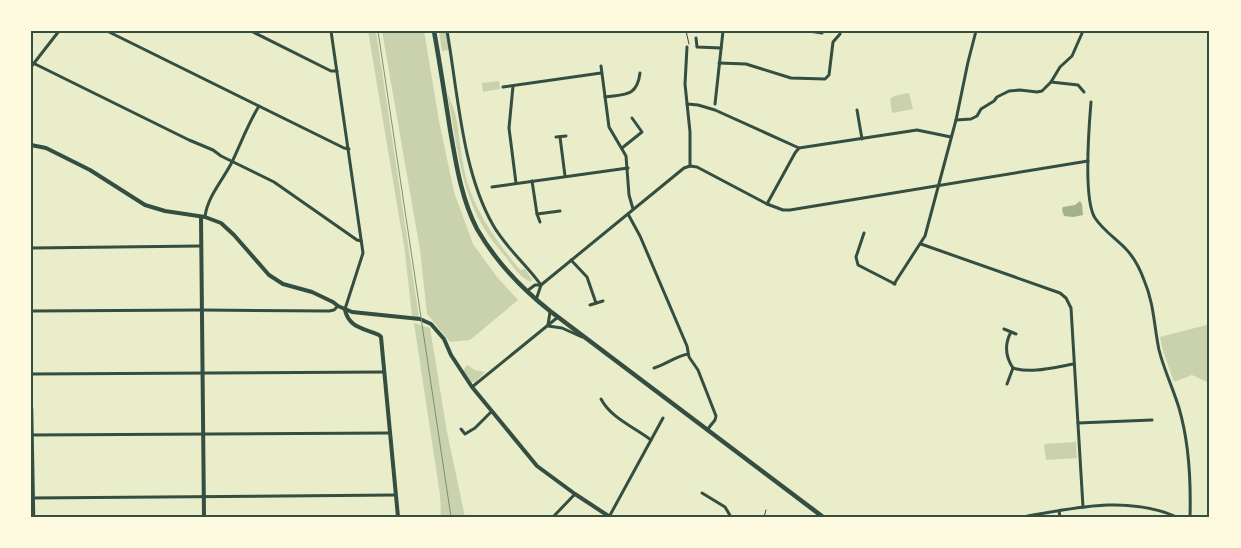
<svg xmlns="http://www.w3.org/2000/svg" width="1241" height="548" font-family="'DejaVu Sans',sans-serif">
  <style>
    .green { fill: #cad2ad }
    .water { fill: #a3b18a }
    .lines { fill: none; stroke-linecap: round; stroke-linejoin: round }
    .path { stroke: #344e41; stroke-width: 1 }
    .minor { stroke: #344e41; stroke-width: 3 }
    .tertiary { stroke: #344e41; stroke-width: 4 }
    .secondary { stroke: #344e41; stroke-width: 4.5 }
    .primary { stroke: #344e41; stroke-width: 4.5 }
    .rail { stroke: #7c8e77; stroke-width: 1 }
    .neatline { fill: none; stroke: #344e41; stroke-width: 2 }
  </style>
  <rect width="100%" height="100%" fill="#e9edc9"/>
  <g class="green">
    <path d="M368,31h8l43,286h-7l-7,-65z"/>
    <path d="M382,31h42l15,90 15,71 19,52 24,33 21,23 -48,40 -20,2 -23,-28 -7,-64z"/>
    <path d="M439,31h7l3,19 -7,1z"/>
    <path d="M499,81l1,8 -17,3 -1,-9z"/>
    <path d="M447,92c3,8 7,17 9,25 4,21 5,43 11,64 10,34 31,62 53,89l5,-1 7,10 -1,3c-11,-4 -19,-17 -26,-26 -8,-10 -17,-20 -23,-31 -23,-41 -26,-88 -35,-133z"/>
    <path d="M909,93l4,16 -21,4 -2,-14 4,-3z"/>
    <path d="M414,323l16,5 17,104 18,85h-24l-1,-22z"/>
    <path d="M1210,324v67l-3,-9 -15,-7 -18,7 -11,-31 -3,-14z"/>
    <path d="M467,365l8,5 10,2 -10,10h-4l-8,-11z"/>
    <path d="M1076,442l1,16 -31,2 -2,-16z"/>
  </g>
  <path class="water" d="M1080,201l2,3 1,11 -10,2 -9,-1 -2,-6 1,-3 12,-2z"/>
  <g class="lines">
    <g class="path">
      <path d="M686,31l3,13"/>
      <path d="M764,517l2,-7"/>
    </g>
    <g class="minor">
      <path d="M107,31l237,117 5,1"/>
      <path d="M251,31l80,40h6"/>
      <path d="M331,31l32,222 -18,56"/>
      <path d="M447,31c11,62 15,140 46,194 13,23 33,39 48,60"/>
      <path d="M809,31l13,2"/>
      <path d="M696,38l1,9 24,1"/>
      <path d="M687,47l-2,37 5,48v34"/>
      <path d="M31,62l158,78 24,10 8,6 53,26 83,58 4,1"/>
      <path d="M719,63l27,1 45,14 34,1 4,-4 4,-33 7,-8"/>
      <path d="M601,66l8,61 17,29 3,39 4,14"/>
      <path d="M31,67l28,-36"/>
      <path d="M1051,82l27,3 6,7"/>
      <path d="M513,86l-4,42 7,55"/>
      <path d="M503,87l98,-14"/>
      <path d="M605,97c20,-3 32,0 35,-24"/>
      <path d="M1091,102c-2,24 -8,97 4,116 8,12 20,20 30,30 8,8 15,21 19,32 10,23 10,46 15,70 5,20 14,38 20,58 10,34 12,73 11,109"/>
      <path d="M687,104l11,1 17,5 84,38"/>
      <path d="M715,104l8,-73"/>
      <path d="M857,110l5,29"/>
      <path d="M956,120l15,-1 6,-3 4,-7 13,-8 3,-4 12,-6 11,-1 17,2 5,-1 9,-9 9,-15 12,-11 11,-25"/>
      <path d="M556,137l10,-1"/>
      <path d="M560,137l5,39"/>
      <path d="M622,148l20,-16 -10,-14"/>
      <path d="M532,181l5,33 3,8"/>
      <path d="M492,187l136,-19"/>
      <path d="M767,204l28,-51 4,-5 118,-18 34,7"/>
      <path d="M537,214l23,-3"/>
      <path d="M628,214l12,22 47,110 2,11 9,13 18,46 -1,4 -8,10"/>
      <path d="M205,217c2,-20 18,-37 27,-55 9,-19 16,-38 27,-56"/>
      <path d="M864,233l-8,24 2,8 37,19"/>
      <path d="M921,244l139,49 6,5 5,10 12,199"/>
      <path d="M31,248l170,-2"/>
      <path d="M571,260l16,17 9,26"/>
      <path d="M894,284l31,-48 31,-116 12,-58 8,-31"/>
      <path d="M527,291l8,-6h6"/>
      <path d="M536,300l5,-15 143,-117 6,-2 7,1 70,37 16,6h7l298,-49"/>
      <path d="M590,305l13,-4"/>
      <path d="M31,311l171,-1 127,1 5,-1 4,-4"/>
      <path d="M548,325l2,-13"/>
      <path d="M548,326l14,2 20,9"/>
      <path d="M1004,329l12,5"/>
      <path d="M1011,332c-7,13 -6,24 2,36 18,6 42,-1 61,-4"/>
      <path d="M654,368c13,-4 22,-12 34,-14"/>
      <path d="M31,374l353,-2"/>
      <path d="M1007,384l6,-16"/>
      <path d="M472,387l86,-70"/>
      <path d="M601,399c10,19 33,28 50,41"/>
      <path d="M1078,423l74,-3"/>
      <path d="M461,429l4,5 10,-6 16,-16"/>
      <path d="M31,435l359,-2"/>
      <path d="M702,493l23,14 6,10"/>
      <path d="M31,498l364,-3"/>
      <path d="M1059,511l1,6"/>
      <path d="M553,517l22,-23"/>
      <path d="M609,517l54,-99"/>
      <path d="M1023,517c51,-9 104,-22 154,0"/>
    </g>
    <g class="tertiary">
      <path d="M31,145l15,3 44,22 55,35 20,6 40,6 16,6 13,12 35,40 14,9 29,8 21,10 5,4 14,6 68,7 11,5 13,15 7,16 21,32 65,79 38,28 35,23"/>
      <path d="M201,217l3,300"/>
      <path d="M345,310c4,18 19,18 34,25l2,2 17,180"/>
    </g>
    <path class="secondary" d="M31,408l2,109"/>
    <path class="primary" d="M434,31c6,33 11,66 16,98 6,34 11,69 27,100 19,33 44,59 73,82l273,206"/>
    <path class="rail" d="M378,31l73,486"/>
  </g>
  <rect width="1241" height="548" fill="none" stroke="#fefae0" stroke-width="65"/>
  <rect x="32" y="32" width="1176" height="484" class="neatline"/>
</svg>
